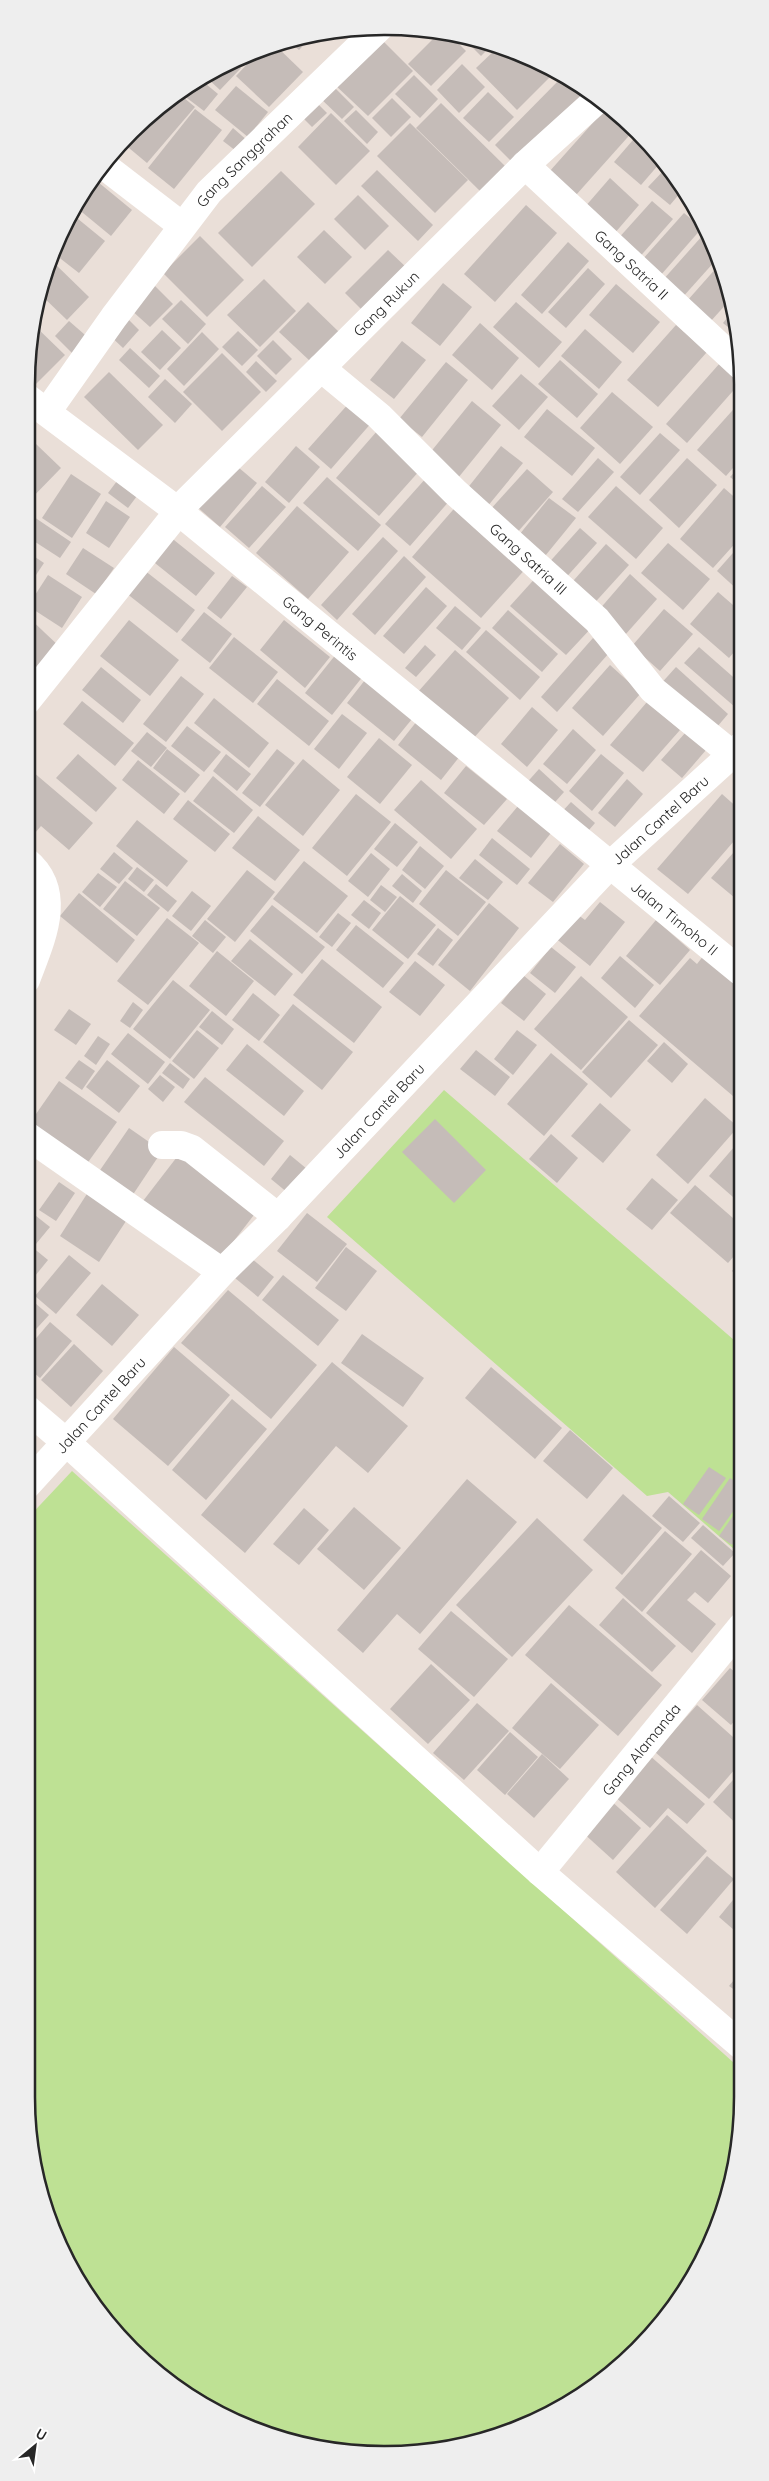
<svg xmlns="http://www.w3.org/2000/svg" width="769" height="2481" font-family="Quicksand,sans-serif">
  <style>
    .green { fill: #bee194 }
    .building { fill: #c5bcb8 }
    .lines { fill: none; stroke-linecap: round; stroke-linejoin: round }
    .street { stroke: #fff; stroke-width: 28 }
    .secondary { stroke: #fff; stroke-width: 28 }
    .labels { text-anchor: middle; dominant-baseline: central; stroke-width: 4; stroke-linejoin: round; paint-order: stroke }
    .street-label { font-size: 15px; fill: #272727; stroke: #fff }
    .rim { fill: none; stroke: #272727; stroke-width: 2.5 }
  </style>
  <rect width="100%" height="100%" fill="#eadfd8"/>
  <g class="green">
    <path d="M444,1090l297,256 1,210 -74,-64 -21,4 -320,-279z"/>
    <path d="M72,1471l671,600v26l-7,70 -21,67 -33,62 -44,54 -54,44 -107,49 -69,11 -70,-2 -112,-34 -59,-37 -52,-48 -62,-100 -20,-67 -7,-70v-576z"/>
  </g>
  <g class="building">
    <path d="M440,32h7l19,19 -35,35 -23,-22z"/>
    <path d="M315,33l-16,17 -10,-9z"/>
    <path d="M460,35l30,12 -9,9z"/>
    <path d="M380,38l33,33 -45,45 -34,-32z"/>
    <path d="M275,45l28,27 -34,35 -33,-31 25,-27z"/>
    <path d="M496,49l60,22 -39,39 -41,-42z"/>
    <path d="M234,61l7,7 -21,22 -15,-14z"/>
    <path d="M462,64l23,23 -26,26 -22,-23z"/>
    <path d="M414,75l24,24 -18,19 -25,-24z"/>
    <path d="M564,75l23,17 -72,73 -20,-20z"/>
    <path d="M200,79l18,15 -14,17 -25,-19z"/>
    <path d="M331,84l23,23 -12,12 -23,-22z"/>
    <path d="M236,86l32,26 -20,25 -33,-27z"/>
    <path d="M488,92l26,25 -25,25 -26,-24z"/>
    <path d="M178,93l17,14 -48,56 -24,-20 12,-15z"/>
    <path d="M312,98l15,15 -15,14 -14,-14z"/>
    <path d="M392,98l19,19 -20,20 -19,-19z"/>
    <path d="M441,103l64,63 -25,25 -64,-63z"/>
    <path d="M607,107l28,22 -59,66 -27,-23z"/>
    <path d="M195,109l27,21 -48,59 -26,-21z"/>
    <path d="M356,110l22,22 -11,12 -23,-23z"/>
    <path d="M331,113l39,38 -34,34 -38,-38z"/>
    <path d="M410,123l58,57 -33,33 -58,-57z"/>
    <path d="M233,128l16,14 -9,12 -17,-13z"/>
    <path d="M639,133l21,30 -19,22 -27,-23z"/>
    <path d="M665,169l16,23 -11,13 -22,-18z"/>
    <path d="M377,170l56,55 -15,16 -57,-55z"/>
    <path d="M281,171l34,33 -63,63 -34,-34z"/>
    <path d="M610,178l29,27 -25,29 -30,-26z"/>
    <path d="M98,182l34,28 -21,26 -34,-28z"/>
    <path d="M358,195l31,31 -24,24 -31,-31z"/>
    <path d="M652,201l21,18 -36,41 -21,-19z"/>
    <path d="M526,205l31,28 -62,69 -31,-28z"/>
    <path d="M684,213l18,15 -42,48 -18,-16z"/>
    <path d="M72,214l33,27 -26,32 -27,-21z"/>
    <path d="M324,230l28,27 -27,27 -28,-27z"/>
    <path d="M703,235l8,7 5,18 -35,39 -19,-18z"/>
    <path d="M200,236l44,44 -37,37 -44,-44z"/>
    <path d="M568,242l21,19 -47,53 -21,-19z"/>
    <path d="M388,250l20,19 -43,44 -20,-20z"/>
    <path d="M51,260l38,37 -22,23 -27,-26z"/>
    <path d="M718,266l11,35 -19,21 -23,-21z"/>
    <path d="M588,268l17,16 -39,44 -18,-16z"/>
    <path d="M264,279l32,32 -36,36 -33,-32z"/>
    <path d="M443,283l29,24 -32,39 -29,-23z"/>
    <path d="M153,284l20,20 -23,23 -20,-18z"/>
    <path d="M616,284l44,38 -27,31 -44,-38z"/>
    <path d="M181,300l25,24 -18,20 -26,-25z"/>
    <path d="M308,302l31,30 -29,29 -31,-29z"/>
    <path d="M516,302l46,40 -23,26 -46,-41z"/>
    <path d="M732,312l8,25 -17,-14z"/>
    <path d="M123,314l16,16 -16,18 -17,-16z"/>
    <path d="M69,321l23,20 -16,16 -21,-21z"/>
    <path d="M480,323l39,35 -27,32 -40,-35z"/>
    <path d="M34,325l31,30 -29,29 -9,-9 5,-48z"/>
    <path d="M676,325l31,27 -49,55 -31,-27z"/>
    <path d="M585,329l37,33 -23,27 -38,-33z"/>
    <path d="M162,330l19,18 -21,22 -19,-18z"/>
    <path d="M238,331l20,19 -16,16 -20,-19z"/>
    <path d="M202,332l17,17 -35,37 -17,-17z"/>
    <path d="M273,340l19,19 -16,16 -19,-19z"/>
    <path d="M402,341l24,19 -32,39 -24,-19z"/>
    <path d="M130,348l30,28 -11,12 -30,-28z"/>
    <path d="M222,353l39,39 -39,39 -39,-39z"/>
    <path d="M560,360l38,34 -21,24 -39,-34z"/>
    <path d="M256,361l21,20 -11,11 -20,-20z"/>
    <path d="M446,362l22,18 -46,57 -23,-18z"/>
    <path d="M720,363l20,17v3l-53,60 -21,-19z"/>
    <path d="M109,372l54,53 -25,25 -54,-53z"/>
    <path d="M521,374l27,23 -29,33 -27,-24z"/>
    <path d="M165,379l27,25 -17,19 -27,-26z"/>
    <path d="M612,392l41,35 -33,37 -40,-36z"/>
    <path d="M472,401l29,24 -43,53 -29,-24z"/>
    <path d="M350,402l23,19 -42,48 -23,-20z"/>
    <path d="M740,402v58l-14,16 -29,-26z"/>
    <path d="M547,409l48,39 -23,28 -48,-39z"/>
    <path d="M378,430l43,39 -42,47 -43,-38z"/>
    <path d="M660,433l20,17 -40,45 -20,-18z"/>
    <path d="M36,444l25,24 -35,36v-50z"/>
    <path d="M296,446l24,21 -31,36 -24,-21z"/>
    <path d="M501,446l22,17 -36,44 -21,-17z"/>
    <path d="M598,458l16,14 -36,40 -16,-13z"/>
    <path d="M687,458l30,27 -38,43 -30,-28z"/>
    <path d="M232,462l25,21 -37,44 -25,-22z"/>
    <path d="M740,466v19l-10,-8z"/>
    <path d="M527,469l26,23 -38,43 -26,-24z"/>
    <path d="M123,473l20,15 -15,20 -20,-15z"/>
    <path d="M71,474l30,20 -29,44 -30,-20z"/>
    <path d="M327,477l54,48 -23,26 -55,-48z"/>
    <path d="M427,477l24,22 -41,47 -25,-22z"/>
    <path d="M262,486l24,21 -37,41 -24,-21z"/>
    <path d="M616,486l47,42 -27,31 -48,-42z"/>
    <path d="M724,488l16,14v36l-27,30 -33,-29z"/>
    <path d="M549,498l27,20 -35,43 -26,-21z"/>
    <path d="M106,501l24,16 -21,31 -23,-15z"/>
    <path d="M459,503l70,62 -48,53 -69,-61z"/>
    <path d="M297,506l52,46 -41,47 -52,-46z"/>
    <path d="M34,517l37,25 -11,16 -34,-22v-7z"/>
    <path d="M580,528l17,15 -35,39 -17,-15z"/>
    <path d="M169,536l46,37 -19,23 -46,-37z"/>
    <path d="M383,537l15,14 -61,69 -16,-15z"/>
    <path d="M668,543l42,36 -27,31 -42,-37z"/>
    <path d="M606,544l23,21 -40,44 -23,-20z"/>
    <path d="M740,545v47l-23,-21z"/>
    <path d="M83,548l31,20 -18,26 -30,-20z"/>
    <path d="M26,551l18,12 -18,27z"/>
    <path d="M404,556l22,21 -51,58 -23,-21z"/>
    <path d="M144,570l51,40 -18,23 -51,-40z"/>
    <path d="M539,574l56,50 -29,31 -56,-49z"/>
    <path d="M630,574l27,25 -32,36 -27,-24z"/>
    <path d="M48,575l34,22 -20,31 -34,-22z"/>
    <path d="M232,576l15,11 -26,32 -14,-11z"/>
    <path d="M426,587l21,19 -43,48 -21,-18z"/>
    <path d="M718,592l22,19v34l-11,13 -39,-34z"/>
    <path d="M455,606l26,22 -19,22 -26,-22z"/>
    <path d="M664,609l29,25 -33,37 -28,-25z"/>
    <path d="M508,610l50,44 -16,18 -50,-44z"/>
    <path d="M204,612l28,22 -22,29 -29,-23z"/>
    <path d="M26,615l35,33 -35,37z"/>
    <path d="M129,620l50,40 -29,36 -50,-40z"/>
    <path d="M284,620l46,37 -25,31 -45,-38z"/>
    <path d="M486,630l54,47 -20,23 -54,-48z"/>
    <path d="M234,637l44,35 -25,31 -44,-35z"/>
    <path d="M593,638l16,15 -52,59 -16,-15z"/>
    <path d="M425,645l11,10 -20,22 -11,-9z"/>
    <path d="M699,647l41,36v18l-5,6 -51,-44z"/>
    <path d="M341,648l27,22 -36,45 -27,-22z"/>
    <path d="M455,650l54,48 -37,42 -55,-47z"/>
    <path d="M610,665l31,28 -38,43 -31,-28z"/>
    <path d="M101,667l40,33 -18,23 -41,-33z"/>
    <path d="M676,667l52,47 -17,20 -53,-47z"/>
    <path d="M181,676l23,18 -38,48 -23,-18z"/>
    <path d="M277,679l52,42 -20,25 -52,-42z"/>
    <path d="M365,680l47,39 -18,22 -47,-38z"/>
    <path d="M214,698l55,45 -20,25 -55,-45z"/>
    <path d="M82,701l52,42 -19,23 -52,-42z"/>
    <path d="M647,702l33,28 -37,42 -33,-27z"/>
    <path d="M532,707l26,23 -31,37 -26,-23z"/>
    <path d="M342,714l25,19 -28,36 -25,-20z"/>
    <path d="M417,721l43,35 -19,24 -43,-35z"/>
    <path d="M187,726l34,26 -17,20 -33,-26z"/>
    <path d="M573,729l23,21 -29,34 -24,-20z"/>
    <path d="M147,732l20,16 -16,19 -20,-16z"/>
    <path d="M686,732l20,18 -24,28 -21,-18z"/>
    <path d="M379,738l33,27 -32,39 -33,-27z"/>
    <path d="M167,749l33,26 -15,18 -32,-25z"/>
    <path d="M277,749l18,14 -35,44 -18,-14z"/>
    <path d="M78,754l39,34 -21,24 -40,-34z"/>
    <path d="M226,754l25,20 -14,17 -24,-20z"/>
    <path d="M601,754l23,19 -32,38 -23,-20z"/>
    <path d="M303,759l37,31 -37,46 -38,-31z"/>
    <path d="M138,760l42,34 -16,20 -42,-34z"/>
    <path d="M26,766l67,57 -24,27 -28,-24 -13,15 -2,-2z"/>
    <path d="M466,766l41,33 -23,26 -40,-32z"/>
    <path d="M539,769l25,23 -16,18 -25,-23z"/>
    <path d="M213,776l40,34 -19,23 -41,-32z"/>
    <path d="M627,779l16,15 -28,33 -17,-14z"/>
    <path d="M421,780l56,49 -26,30 -57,-49z"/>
    <path d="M356,794l35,28 -44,54 -35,-28z"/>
    <path d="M722,794l18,16 1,23 -53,61 -31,-25z"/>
    <path d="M188,800l42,34 -15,18 -42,-33z"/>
    <path d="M571,802l24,21 -12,14 -25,-21z"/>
    <path d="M518,806l33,27 -20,25 -34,-27z"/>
    <path d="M258,816l42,34 -25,31 -43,-33z"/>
    <path d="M137,820l51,41 -21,26 -51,-41z"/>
    <path d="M395,823l23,19 -21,25 -23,-18z"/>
    <path d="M492,838l38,31 -13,16 -38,-30z"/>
    <path d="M560,844l24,20 -31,38 -25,-19z"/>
    <path d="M741,844v59l-30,-25z"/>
    <path d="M420,846l24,20 -19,23 -23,-19z"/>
    <path d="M114,852l19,16 -14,16 -19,-15z"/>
    <path d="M371,853l19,16 -22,28 -20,-16z"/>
    <path d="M475,859l28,23 -15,18 -29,-22z"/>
    <path d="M304,861l44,35 -31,37 -44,-34z"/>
    <path d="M137,867l17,13 -10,12 -16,-13z"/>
    <path d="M247,870l28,22 -40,50 -28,-23z"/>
    <path d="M446,870l40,32 -28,34 -39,-32z"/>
    <path d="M98,873l19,14 -17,20 -18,-15z"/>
    <path d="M402,874l20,17 -9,12 -21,-17z"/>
    <path d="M125,881l35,27 -23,28 -34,-27z"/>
    <path d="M156,884l21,17 -9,11 -21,-17z"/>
    <path d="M381,885l16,12 -12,15 -15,-12z"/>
    <path d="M192,891l19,15 -20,25 -19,-15z"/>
    <path d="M79,893l56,47 -18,23 -57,-47z"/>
    <path d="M400,896l36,29 -28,34 -36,-29z"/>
    <path d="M364,900l17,13 -12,16 -18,-14z"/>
    <path d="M600,902l25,20 -35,44 -36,-29 20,-25 11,8z"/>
    <path d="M489,903l30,25 -49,63 -32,-26z"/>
    <path d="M272,905l53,42 -23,27 -52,-43z"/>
    <path d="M338,913l13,10 -19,24 -13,-10z"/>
    <path d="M167,918l32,25 -51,62 -31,-24z"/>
    <path d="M205,920l21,17 -13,16 -21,-17z"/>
    <path d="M656,920l34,30 -30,35 -34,-29z"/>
    <path d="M356,925l48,38 -21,25 -47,-38z"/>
    <path d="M438,928l15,12 -20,26 -16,-12z"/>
    <path d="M250,939l43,35 -18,22 -44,-35z"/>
    <path d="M551,947l25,20 -21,26 -25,-20z"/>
    <path d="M217,951l37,30 -28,35 -37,-30z"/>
    <path d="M704,955l37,32v100l-8,9 -94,-80 51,-58 7,6z"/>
    <path d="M620,956l34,29 -19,23 -34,-30z"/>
    <path d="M322,959l60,48 -28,36 -61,-48z"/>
    <path d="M415,961l30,24 -25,31 -31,-24z"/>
    <path d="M523,975l23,19 -22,27 -23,-18z"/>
    <path d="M581,976l47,41 -47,53 -47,-41z"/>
    <path d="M173,980l37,30 -40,49 -37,-30z"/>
    <path d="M253,993l27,22 -21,26 -27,-21z"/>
    <path d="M133,1002l10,8 -13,18 -10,-7z"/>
    <path d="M293,1004l60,48 -31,38 -59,-48z"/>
    <path d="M69,1009l22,15 -15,21 -22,-15z"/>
    <path d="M212,1011l22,18 -12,16 -23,-18z"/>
    <path d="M629,1020l29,25 -47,53 -29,-26z"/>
    <path d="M197,1030l22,18 -25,31 -22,-18z"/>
    <path d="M517,1030l20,15 -24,30 -19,-16z"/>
    <path d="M128,1033l37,29 -17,22 -37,-30z"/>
    <path d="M98,1036l12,8 -14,21 -12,-9z"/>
    <path d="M664,1042l24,22 -16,19 -25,-22z"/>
    <path d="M247,1044l57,47 -20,25 -58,-46z"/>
    <path d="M476,1050l34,27 -15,19 -35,-27z"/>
    <path d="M551,1053l37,31 -44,52 -37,-32z"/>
    <path d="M79,1060l16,11 -13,19 -17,-12z"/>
    <path d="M107,1060l33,26 -21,27 -33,-26z"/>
    <path d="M170,1063l20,16 -7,10 -21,-16z"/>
    <path d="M160,1075l15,12 -12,15 -15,-13z"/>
    <path d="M205,1077l79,64 -20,25 -80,-64z"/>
    <path d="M59,1081l58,41 -31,43 -57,-41z"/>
    <path d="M705,1098l33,29 -50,57 -32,-29z"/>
    <path d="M600,1103l31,27 -28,33 -32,-27z"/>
    <path d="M435,1119l51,51 -32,33 -52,-51z"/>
    <path d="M129,1128l33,23 -32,48 -34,-23z"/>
    <path d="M551,1134l27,24 -21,25 -28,-24z"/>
    <path d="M741,1139v65l-32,-28z"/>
    <path d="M180,1153l77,58 -37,48 -77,-58z"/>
    <path d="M290,1155l17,14 -19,24 -17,-14z"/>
    <path d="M652,1178l26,22 -26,30 -26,-21z"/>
    <path d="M59,1182l16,11 -19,28 -17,-11z"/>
    <path d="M695,1185l46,40v23l-13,15 -58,-50z"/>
    <path d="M92,1186l40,26 -33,50 -39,-26z"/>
    <path d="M26,1208l24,19 -14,17 -10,-7z"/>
    <path d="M307,1213l40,31 -30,38 -40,-31z"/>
    <path d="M26,1242l22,18 -22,27z"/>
    <path d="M346,1247l31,24 -31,40 -31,-23z"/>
    <path d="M69,1255l22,18 -35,41 -21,-18z"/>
    <path d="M251,1258l23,19 -16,20 -23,-19z"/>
    <path d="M741,1260v19l-9,-8z"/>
    <path d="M283,1275l56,45 -21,26 -56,-46z"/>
    <path d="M102,1284l37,31 -27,31 -36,-31z"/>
    <path d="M228,1290l89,75 -46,54 -90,-76z"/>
    <path d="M28,1297l21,18 -23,25v-41z"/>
    <path d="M50,1322l22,19 -32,37 -14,-12v-16z"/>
    <path d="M362,1334l62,44 -21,29 -62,-44z"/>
    <path d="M74,1344l29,27 -32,36 -30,-27z"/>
    <path d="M174,1347l56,48 -62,71 -55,-47z"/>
    <path d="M332,1362l76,64 -40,47 -32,-27 -91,107 -44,-38z"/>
    <path d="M491,1367l71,61 -27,31 -70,-61z"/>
    <path d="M232,1399l35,30 -61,71 -34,-30z"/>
    <path d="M570,1430l43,38 -26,31 -44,-38z"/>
    <path d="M709,1467l17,11 -27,37 -16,-11z"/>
    <path d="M730,1478l12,8v13l-23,32 -17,-12z"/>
    <path d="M467,1479l50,43 -97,112 -23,-20 -34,39 -26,-23z"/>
    <path d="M623,1494l39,34 -40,47 -39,-35z"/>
    <path d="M669,1496l31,27 -17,19 -31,-26z"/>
    <path d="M742,1503v28l-10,14 -13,-9z"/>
    <path d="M354,1507l47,41 -37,42 -47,-41z"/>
    <path d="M304,1508l25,22 -30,35 -26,-21z"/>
    <path d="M537,1518l56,52 -81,87 -56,-52z"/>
    <path d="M703,1525l32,28 -12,13 -32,-28z"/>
    <path d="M665,1531l27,23 -50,58 -27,-24z"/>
    <path d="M701,1550l30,26 -23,27 -13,-11 -8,8 29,24 -24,29 -46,-40z"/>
    <path d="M623,1598l53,48 -24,26 -53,-47z"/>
    <path d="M569,1605l93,80 -44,51 -93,-81z"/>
    <path d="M451,1611l57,48 -34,38 -56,-48z"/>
    <path d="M431,1664l39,36 -42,44 -38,-35z"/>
    <path d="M730,1668l12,10v34l-11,13 -29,-25z"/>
    <path d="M551,1683l48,42 -39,44 -48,-41z"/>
    <path d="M477,1703l32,28 -45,49 -31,-27z"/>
    <path d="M697,1705l45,40v16l-33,38 -54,-47z"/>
    <path d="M510,1732l28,25 -33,38 -28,-25z"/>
    <path d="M542,1754l27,25 -35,39 -27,-24z"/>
    <path d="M649,1755l56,49 -18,20 -19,-16 -18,20 -37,-33z"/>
    <path d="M742,1770v59l-29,-27z"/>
    <path d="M609,1799l32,29 -28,32 -32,-29z"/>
    <path d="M667,1815l40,36 -52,57 -39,-36z"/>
    <path d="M707,1856l27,23 -47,55 -27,-24z"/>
    <path d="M742,1889v48l-23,-20z"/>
    <path d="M743,1969v27l-14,-10z"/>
  </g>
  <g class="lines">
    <g class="street">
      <path d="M103,165l78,60"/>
      <path id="s1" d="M525,165l215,200"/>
      <path id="s2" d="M321,368l58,48 76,76 142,128 56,70 80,65"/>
      <path id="s3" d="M26,397l152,114 563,461"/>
      <path id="s4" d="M47,412l67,-95 95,-125 171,-165"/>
      <path id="s5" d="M26,702l160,-200 339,-337 72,-65"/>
      <path d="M26,861c39,32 14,81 0,119"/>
      <path d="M26,1135l196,137"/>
      <path d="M162,1145h19l11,4 86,68"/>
      <path d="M67,1443l473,429 203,175"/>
      <path id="s6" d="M540,1872l202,-246"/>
    </g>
    <g class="secondary">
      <path d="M26,1408l41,35"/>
      <path id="s7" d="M26,1486l196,-214 56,-55 331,-351 131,-119"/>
    </g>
  </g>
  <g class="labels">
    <g class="street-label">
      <text stroke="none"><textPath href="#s4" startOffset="321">Gang Sanggrahan</textPath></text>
      <text stroke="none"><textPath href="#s1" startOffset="146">Gang Satria II</textPath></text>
      <text stroke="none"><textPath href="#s5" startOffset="538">Gang Rukun</textPath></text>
      <text stroke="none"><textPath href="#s2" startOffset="282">Gang Satria III</textPath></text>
      <text stroke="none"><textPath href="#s3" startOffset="374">Gang Perintis</textPath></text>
      <text stroke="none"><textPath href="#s7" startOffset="920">Jalan Cantel Baru</textPath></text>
      <text stroke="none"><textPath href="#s3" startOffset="832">Jalan Timoho II</textPath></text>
      <text stroke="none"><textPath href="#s7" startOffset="515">Jalan Cantel Baru</textPath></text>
      <text stroke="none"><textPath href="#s7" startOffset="110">Jalan Cantel Baru</textPath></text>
      <text stroke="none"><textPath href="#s6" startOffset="159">Gang Alamanda</textPath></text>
    </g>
  </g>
  <path d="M0 0H769V2481H0ZM384 35H385A349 349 0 0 1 734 384V2097A349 349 0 0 1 385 2446H384A349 349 0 0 1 35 2097V384A349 349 0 0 1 384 35Z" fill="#eee" fill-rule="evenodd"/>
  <path class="rim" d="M384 35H385A349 349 0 0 1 734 384V2097A349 349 0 0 1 385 2446H384A349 349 0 0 1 35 2097V384A349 349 0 0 1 384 35Z"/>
  <g transform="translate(35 2446) rotate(29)" stroke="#ffffff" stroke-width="4" paint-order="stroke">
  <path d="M0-4L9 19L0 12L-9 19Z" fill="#272727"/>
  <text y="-8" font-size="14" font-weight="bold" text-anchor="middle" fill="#272727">U</text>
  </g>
</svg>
